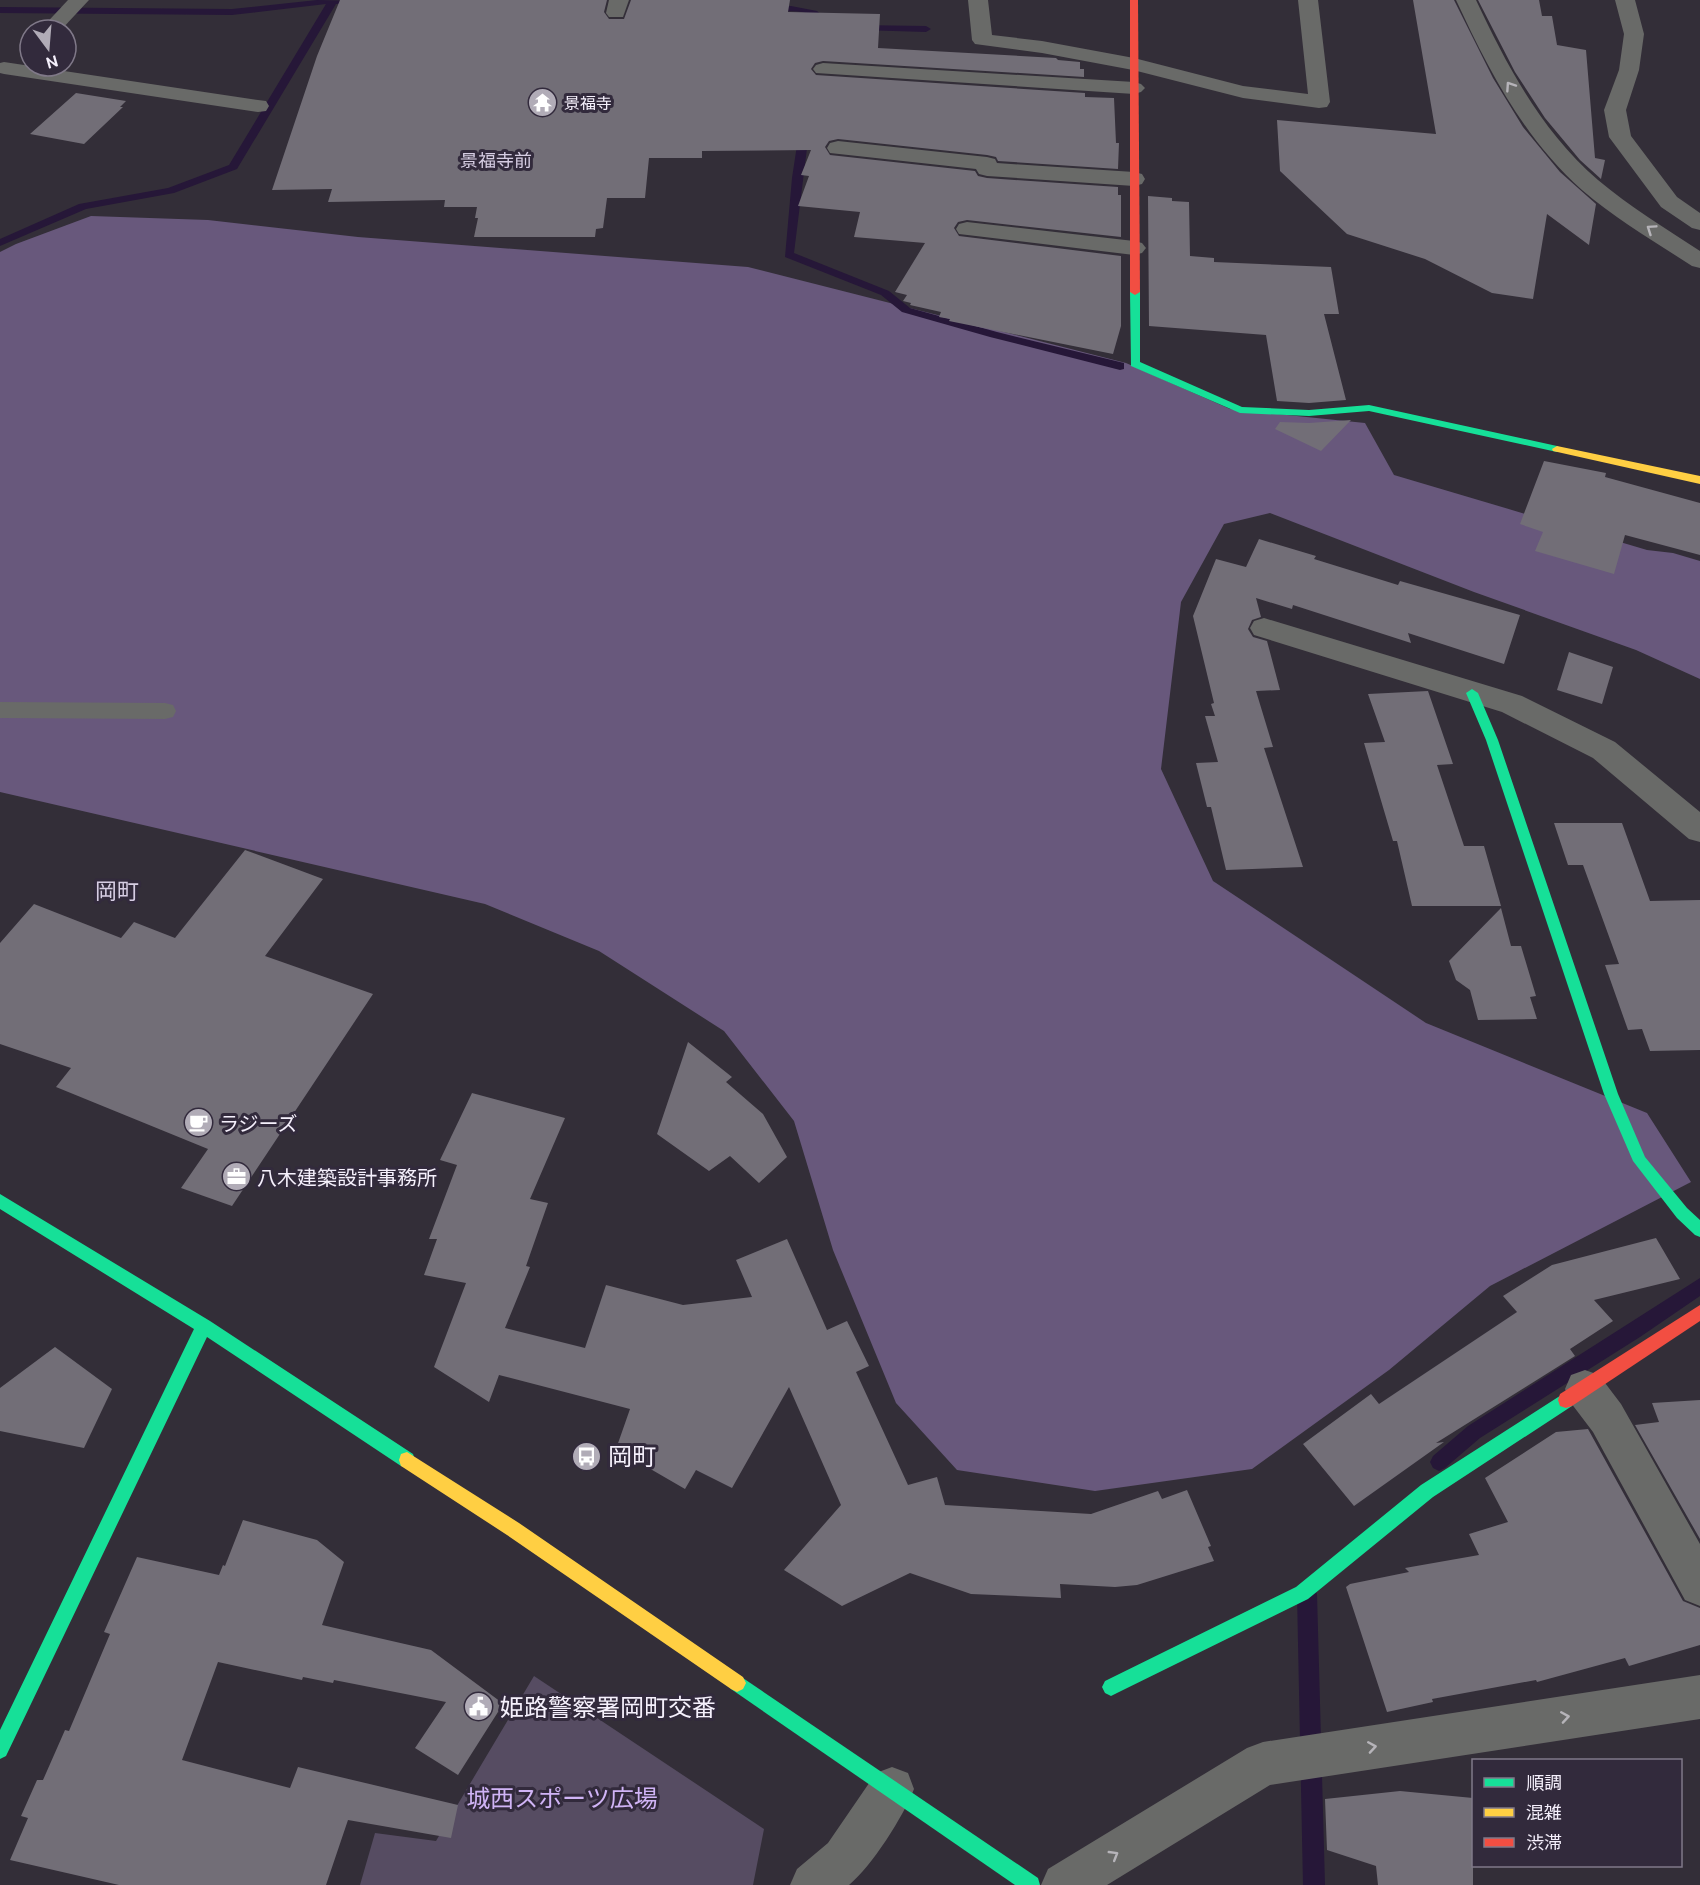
<svg xmlns="http://www.w3.org/2000/svg" width="1700" height="1885" font-family="Ubuntu,'Noto Sans JP',sans-serif">
  <style>
    .green { fill: #564c62 }
    .forest { fill: #68587c }
    .lines { fill: none; stroke-linecap: round; stroke-linejoin: round }
    .stream { fill: #261738; fill-rule: evenodd }
    .building { fill: #726e77 }
    .lane { fill: #696a68; fill-rule: evenodd }
    .street { fill: #696a68; fill-rule: evenodd }
    .fast { fill: #16e098; fill-rule: evenodd }
    .slow { fill: #ffcf43; fill-rule: evenodd }
    .jam { fill: #f24e42; fill-rule: evenodd }
    .oneway { stroke: #b6b4b9 }
    .labels { text-anchor: middle; dominant-baseline: central; stroke-width: 6; stroke-linejoin: round; paint-order: stroke }
    .far-poi-label { font-size: 16px; fill: #f5f0fc; stroke: #322a3c; text-anchor: start }
    .far-quarter-label { font-size: 18px; fill: #d6cde3; stroke: #322a3c }
    .poi-label { font-size: 20px; fill: #f5f0fc; stroke: #322a3c; text-anchor: start }
    .quarter-label { font-size: 22px; fill: #d6cde3; stroke: #322a3c }
    .near-poi-label { font-size: 24px; fill: #f5f0fc; stroke: #322a3c; text-anchor: start }
    .near-park-label { font-size: 24px; fill: #d0b4f6; stroke: #322a3c }
  </style>
  <rect width="100%" height="100%" fill="#332e38"/>
  <path class="green" d="M534,1676l230,153 -11,56h-393l15,-52 61,8z"/>
  <path class="forest" d="M91,216l117,4 150,17 390,30 378,96 104,46 135,14 29,52 253,75 26,3 27,8v118l-64,-29 -162,-58 -204,-79 -46,11 -43,78 -20,167 52,112 213,142 221,90 44,69 -201,104 -101,84 -137,99 -157,22 -138,-21 -61,-67 -63,-153 -39,-129 -70,-90 -125,-80 -114,-47 -485,-112v-540l16,-8z"/>
  <g class="lines">
    <g class="stream">
      <path d="M317,0l48,1 -5,3h-24l-99,165 -63,24 -88,16 -86,37v-7l79,-35 89,-16 61,-23 97,-161 -94,11 -232,-2v-6l232,2z"/>
      <path d="M791,6l26,5 18,15 -5,3c-10,-3 -11,-9 -19,-14 -12,-6 -30,-3 -43,-2l-5,-3 5,-3z"/>
      <path d="M857,25l69,1 5,3 -5,3 -66,-2 -5,-3z"/>
      <path d="M804,129l5,3 -15,121 95,38 21,17 87,24 127,31v6l-4,1 -130,-33 -88,-25 -21,-17 -96,-38 7,-79 7,-46z"/>
      <path d="M1700,1278v18l-60,41 -160,101 -35,30 -6,3 -6,-3 -3,-6 3,-6 35,-30z"/>
      <path d="M1307,1584l7,3 3,7 8,291h-22l-6,-291 3,-7z"/>
    </g>
  </g>
  <g class="building">
    <path d="M340,0h267l-3,12 5,7h15l7,-19h159l-2,12 92,2 -2,34 178,10 2,2 22,2v7h4v8l-261,-16 -8,2 -4,6 5,6 269,18v4l29,1 2,45h3l-1,26 -120,-8 -2,-4 -9,-2 -149,-16 -9,2 -4,6 5,8 145,16 3,5 9,2 131,9v8h3v42l-154,-17 -9,2 -4,6 5,8 162,20v70l-8,28 -164,-33 1,-2 -11,-2 2,-5 -31,-7 1,-2 -8,-2 4,-6 -12,-3 30,-49 -71,-6 6,-25 -62,-6 11,-30 -8,-1 10,-25 -109,1v7h-53l-4,40h-38l-4,30 -7,1 -1,8h-121l4,-19h-3l2,-11h-33l1,-7 -117,2 4,-13 -60,1 45,-134z"/>
    <path d="M1413,0h41l39,78 30,49 37,45 36,32 -7,41 -42,-31 -14,85 -41,-6 -67,-34 -78,-25 -67,-63 -3,-51 159,14z"/>
    <path d="M1478,0h61l3,16h10l5,29 29,5 9,108 10,2 -4,19 -21,-19 -35,-42 -30,-46z"/>
    <path d="M76,93l50,8 -6,6h3l-39,37 -54,-10z"/>
    <path d="M1148,196l24,2v3l17,1 1,54 24,2v4l117,5 8,47h-15l22,86 -37,3 -32,-2 -11,-66 -117,-9z"/>
    <path d="M1351,420l-30,31 -46,-22 5,-7 29,1z"/>
    <path d="M1544,461l62,12 -1,4 95,26v52l-75,-20 -11,39 -79,-23 8,-19 -23,-8z"/>
    <path d="M1259,539l57,17 -2,3 84,26 2,-4 120,34 -16,49 -96,-31 3,10 -118,-38 -1,4 -36,-11 5,19 -9,3 -4,9 5,8 14,4 13,49 -24,1 17,56 -9,1 39,119 -77,3 -15,-63h-4l-11,-44 22,-1 -13,-46h10l-4,-12 3,-1 -21,-87 23,-57 30,8z"/>
    <path d="M1569,652l44,15 -11,37 -45,-14z"/>
    <path d="M1428,691l25,73 -16,1 27,81h20l17,60h-89l-15,-65h-4l-29,-98 21,-1 -17,-48z"/>
    <path d="M1554,823h68l28,78 50,-1v150l-50,1 -8,-22 -14,1 -23,-65 14,-1 -36,-99h-15z"/>
    <path d="M245,850l78,29 -58,77 108,38 -141,212 -51,-18 27,-39 -152,-62 15,-19 -71,-24v-101l34,-39 87,34 13,-16 41,16z"/>
    <path d="M1501,908l10,38h10l15,50 -6,1 7,22 -59,1 -8,-30 -14,-10 -7,-19z"/>
    <path d="M688,1042l44,35 -6,5 37,32 24,43 -28,26 -29,-27 -21,15 -52,-37z"/>
    <path d="M472,1093l93,25 -35,81 18,4 -22,63 4,1 -25,61 80,20 21,-63 77,20 69,-8 -16,-37 51,-21 40,91 20,-9 22,45 -13,6 52,113 29,-8 8,28 146,9 67,-23 4,8 25,-9 24,56 -3,1 6,14 -77,24 -22,2 -55,-3 1,14 -90,-4 -61,-21 -68,33 -58,-36 57,-65 -52,-118 -57,101 -36,-18 -11,19 -69,-40 14,-40 -131,-34 -10,27 -55,-35 32,-84 -42,-8 13,-36h-8l28,-74 -17,-5z"/>
    <path d="M1656,1238l24,41 -86,21 19,21 -43,28 5,7 -139,87 8,-1 -90,64 -51,-62 68,-50 8,10 138,-92 -14,-16 49,-31z"/>
    <path d="M55,1347l57,42 -28,59 -84,-17v-43z"/>
    <path d="M1700,1400v139l-65,-114 24,-3 -7,-19z"/>
    <path d="M1588,1429l95,172 17,7v37l-71,21 -4,-8 -88,24 -1,-2 -104,19 1,3 -46,10 -41,-125 4,-3 59,-12 -4,-4 74,-13 -10,-21 39,-12 -23,-44 71,-46z"/>
    <path d="M243,1520l74,20 27,22 -22,63 109,25 90,67 -23,-5 -40,63 -43,-27 31,-46 -112,-22 -1,3 -30,-6 -1,3 -84,-18 -36,98 108,28 8,-21 160,38 -7,33 -103,-18 -22,65h-207l-109,-25 18,-42 -7,-2 16,-36h6l22,-50 4,1 41,-97 -6,-2 33,-75 82,18 4,-10 2,1z"/>
    <path d="M1400,1791l73,7v87h-95l-2,-19 -49,-16 -2,-51z"/>
  </g>
  <g class="lines">
    <path class="lane" d="M0,702l165,1 8,2 3,6 -3,6 -8,2 -165,-1z"/>
    <g class="street">
      <path d="M68,0h21l-28,30h-21z"/>
      <path d="M609,0h20l-6,17h-14l-3,-4z"/>
      <path d="M968,0h20l4,35 50,6 92,17 109,28 65,8 -10,-94h20l12,102 -3,5 -8,1 -76,-10 -110,-28 -91,-17 -67,-9 -3,-4z"/>
      <path d="M1456,0h20c31,66 66,132 122,180 32,27 67,48 102,71v17l-8,-2c-37,-24 -76,-47 -110,-76 -58,-51 -94,-121 -126,-190z"/>
      <path d="M1615,0h20l9,34 -5,36 -13,40 5,26 46,61 23,16v17l-8,-2 -31,-21 -52,-70 -5,-27 15,-40 5,-36z"/>
      <path d="M4,62l254,38 8,1 3,5 -3,5 -8,1 -254,-38 -4,-1v-10z"/>
      <path d="M823,63l311,19 7,2 4,4 -4,4 -7,2 -318,-21 -3,-4 3,-4z"/>
      <path d="M838,141l149,16 8,2 2,4 137,9 8,2 3,5 -3,5 -8,2 -147,-10 -8,-2 -3,-5 -146,-16 -3,-5 3,-5z"/>
      <path d="M967,222l167,19 8,2 4,5 -4,5 -8,2 -175,-21 -3,-5 3,-5z"/>
      <path d="M1264,618l258,78 93,46 85,70v30l-11,-3 -96,-81 -91,-46 -248,-77 -4,-7 4,-7z"/>
      <path d="M1585,1370l14,5 22,29 79,140v62l-15,-6 -92,-168 -22,-29 -6,-14 6,-14z"/>
      <path d="M1700,1675v44l-430,66 -163,100h-66l7,-16 199,-121 16,-6z"/>
      <path d="M892,1767l16,6 6,16c-11,28 -42,77 -65,96h-59l7,-16 31,-26 48,-70z"/>
    </g>
    <g class="fast">
      <path d="M1135,289l5,3v70l102,45 67,3 60,-5 188,41 5,3 -5,3 -188,-41 -60,5 -69,-3 -109,-47 -1,-74z"/>
      <path d="M1472,689l6,4 20,47 120,354 27,63 42,51 13,12v17l-5,-2 -18,-17 -44,-57 -29,-67 -118,-354 -20,-47z"/>
      <path d="M0,1194l210,127 203,133 2,6 -2,6 -6,2 -6,-2 -194,-129 -201,419 -6,3v-29l194,-401 -194,-120z"/>
      <path d="M1566,1392l6,2 2,6 -2,6 -139,91 -125,102 -191,94 -6,3 -6,-3 -3,-6 3,-6 191,-94 125,-102z"/>
      <path d="M737,1674l301,204 2,7h-25l-284,-196 -3,-6 3,-6z"/>
    </g>
    <g class="slow">
      <path d="M1557,446l143,30v8l-147,-33 -1,-2z"/>
      <path d="M407,1452l112,71 224,154 3,6 -3,6 -6,3 -6,-3 -224,-154 -106,-69 -2,-6 2,-6z"/>
    </g>
    <g class="jam">
      <path d="M1130,0h8l2,292 -5,3 -5,-3z"/>
      <path d="M1700,1305v16l-128,85 -6,2 -6,-2 -2,-6 2,-6z"/>
    </g>
  </g>
  <defs><path id="oneway-chevron" d="M-2-3.5L2.5 0L-2 3.5" fill="none" stroke-width="1.6" stroke-linecap="round" stroke-linejoin="round" transform="scale(1.5)"/></defs>
  <g class="oneway">
    <use href="#oneway-chevron" transform="translate(1510 86) rotate(-124)"/>
    <use href="#oneway-chevron" transform="translate(1651 229) rotate(-146)"/>
    <use href="#oneway-chevron" transform="translate(1565 1717) rotate(-9)"/>
    <use href="#oneway-chevron" transform="translate(1372 1747) rotate(-9)"/>
    <use href="#oneway-chevron" transform="translate(1114 1855) rotate(-31)"/>
  </g>
  <defs>
    <symbol id="temple-disc" viewBox="-11 -11 22 22"><circle r="9.5" fill="#b1acb7" stroke="#322a3c"/><path d="M0-6L5-2H3V0L6.5 2.5H4V6H1.5V3h-3V6H-4V2.5H-6.5L-3 0V-2H-5Z" fill="#fff"/></symbol>
    <symbol id="cafe-disc" viewBox="-11 -11 22 22"><circle r="9.5" fill="#b1acb7" stroke="#322a3c"/><path d="M-5.5-4.5H6V0H3Q3 3.5 0 3.5H-2.5Q-5.5 3.5-5.5 0ZM3-3.2v2h1.7v-2ZM-6 4.5H4V6H-6Z" fill="#fff"/></symbol>
    <symbol id="office-disc" viewBox="-11 -11 22 22"><circle r="9.5" fill="#b1acb7" stroke="#322a3c"/><path d="M-6-3h4V-5.5h4V-3h4V5H-6ZM-1-4.5V-3h2v-1.5ZM-6 0V1H6V0Z" fill="#fff"/></symbol>
    <symbol id="bus-disc" viewBox="-11 -11 22 22"><circle r="9.5" fill="#b1acb7" stroke="#322a3c"/><path d="M-5-6H5V4H4V6H2V4H-2V6H-4V4H-5ZM-3.5-4V0h7V-4ZM-3.5 1.2v1.5H-2V1.2ZM2 1.2v1.5H3.5V1.2Z" fill="#fff"/></symbol>
    <symbol id="civic-disc" viewBox="-11 -11 22 22"><circle r="9.5" fill="#b1acb7" stroke="#322a3c"/><path d="M-.6-6.5H3V-4.5H.6V-3L4-1V1h2V6H-6V1h2V-1L-.6-3ZM-1.2 2.5V6h2.4V2.5Z" fill="#fff"/></symbol>
  </defs>
  <g fill-rule="evenodd">
    <use href="#temple-disc" x="526" y="86" width="33" height="33"/>
    <use href="#cafe-disc" x="182" y="1106" width="33" height="33"/>
    <use href="#office-disc" x="220" y="1160" width="33" height="33"/>
    <use href="#bus-disc" x="570" y="1440" width="33" height="33"/>
    <use href="#civic-disc" x="462" y="1690" width="33" height="33"/>
  </g>
  <g class="labels">
    <g class="far-poi-label">
      <text x="564" y="103">景福寺</text>
    </g>
    <g class="far-quarter-label">
      <text x="496" y="160">景福寺前</text>
    </g>
    <g class="poi-label">
      <text x="219" y="1123">ラジーズ</text>
      <text x="257" y="1177">八木建築設計事務所</text>
    </g>
    <g class="quarter-label">
      <text x="117" y="890">岡町</text>
    </g>
    <g class="near-poi-label">
      <text x="608" y="1456">岡町</text>
      <text x="500" y="1707">姫路警察署岡町交番</text>
    </g>
    <g class="near-park-label">
      <text x="562" y="1798">城西スポーツ広場</text>
    </g>
  </g>
  <rect x="1472" y="1759" width="210" height="108" fill="#322a3c" stroke="#807989" stroke-width="1.5"/>
  <rect x="1484" y="1778" width="30" height="9" fill="#16e098" stroke="#807989" stroke-width="1.5"/>
  <text x="1526" y="1789" font-size="18" fill="#f5f0fc">順調</text>
  <rect x="1484" y="1808" width="30" height="9" fill="#ffcf43" stroke="#807989" stroke-width="1.5"/>
  <text x="1526" y="1819" font-size="18" fill="#f5f0fc">混雑</text>
  <rect x="1484" y="1838" width="30" height="9" fill="#f24e42" stroke="#807989" stroke-width="1.5"/>
  <text x="1526" y="1849" font-size="18" fill="#f5f0fc">渋滞</text>
  <g transform="translate(48 48) rotate(164)"><circle r="28" fill="#322a3c" stroke="#807989" stroke-width="1.5"/>
  <path d="M0-4.5L10 22L0 15L-10 22Z" fill="#b1acb7"/>
  <text y="-9" font-size="16" font-weight="bold" text-anchor="middle" fill="#f5f0fc">N</text>
  </g>
</svg>
